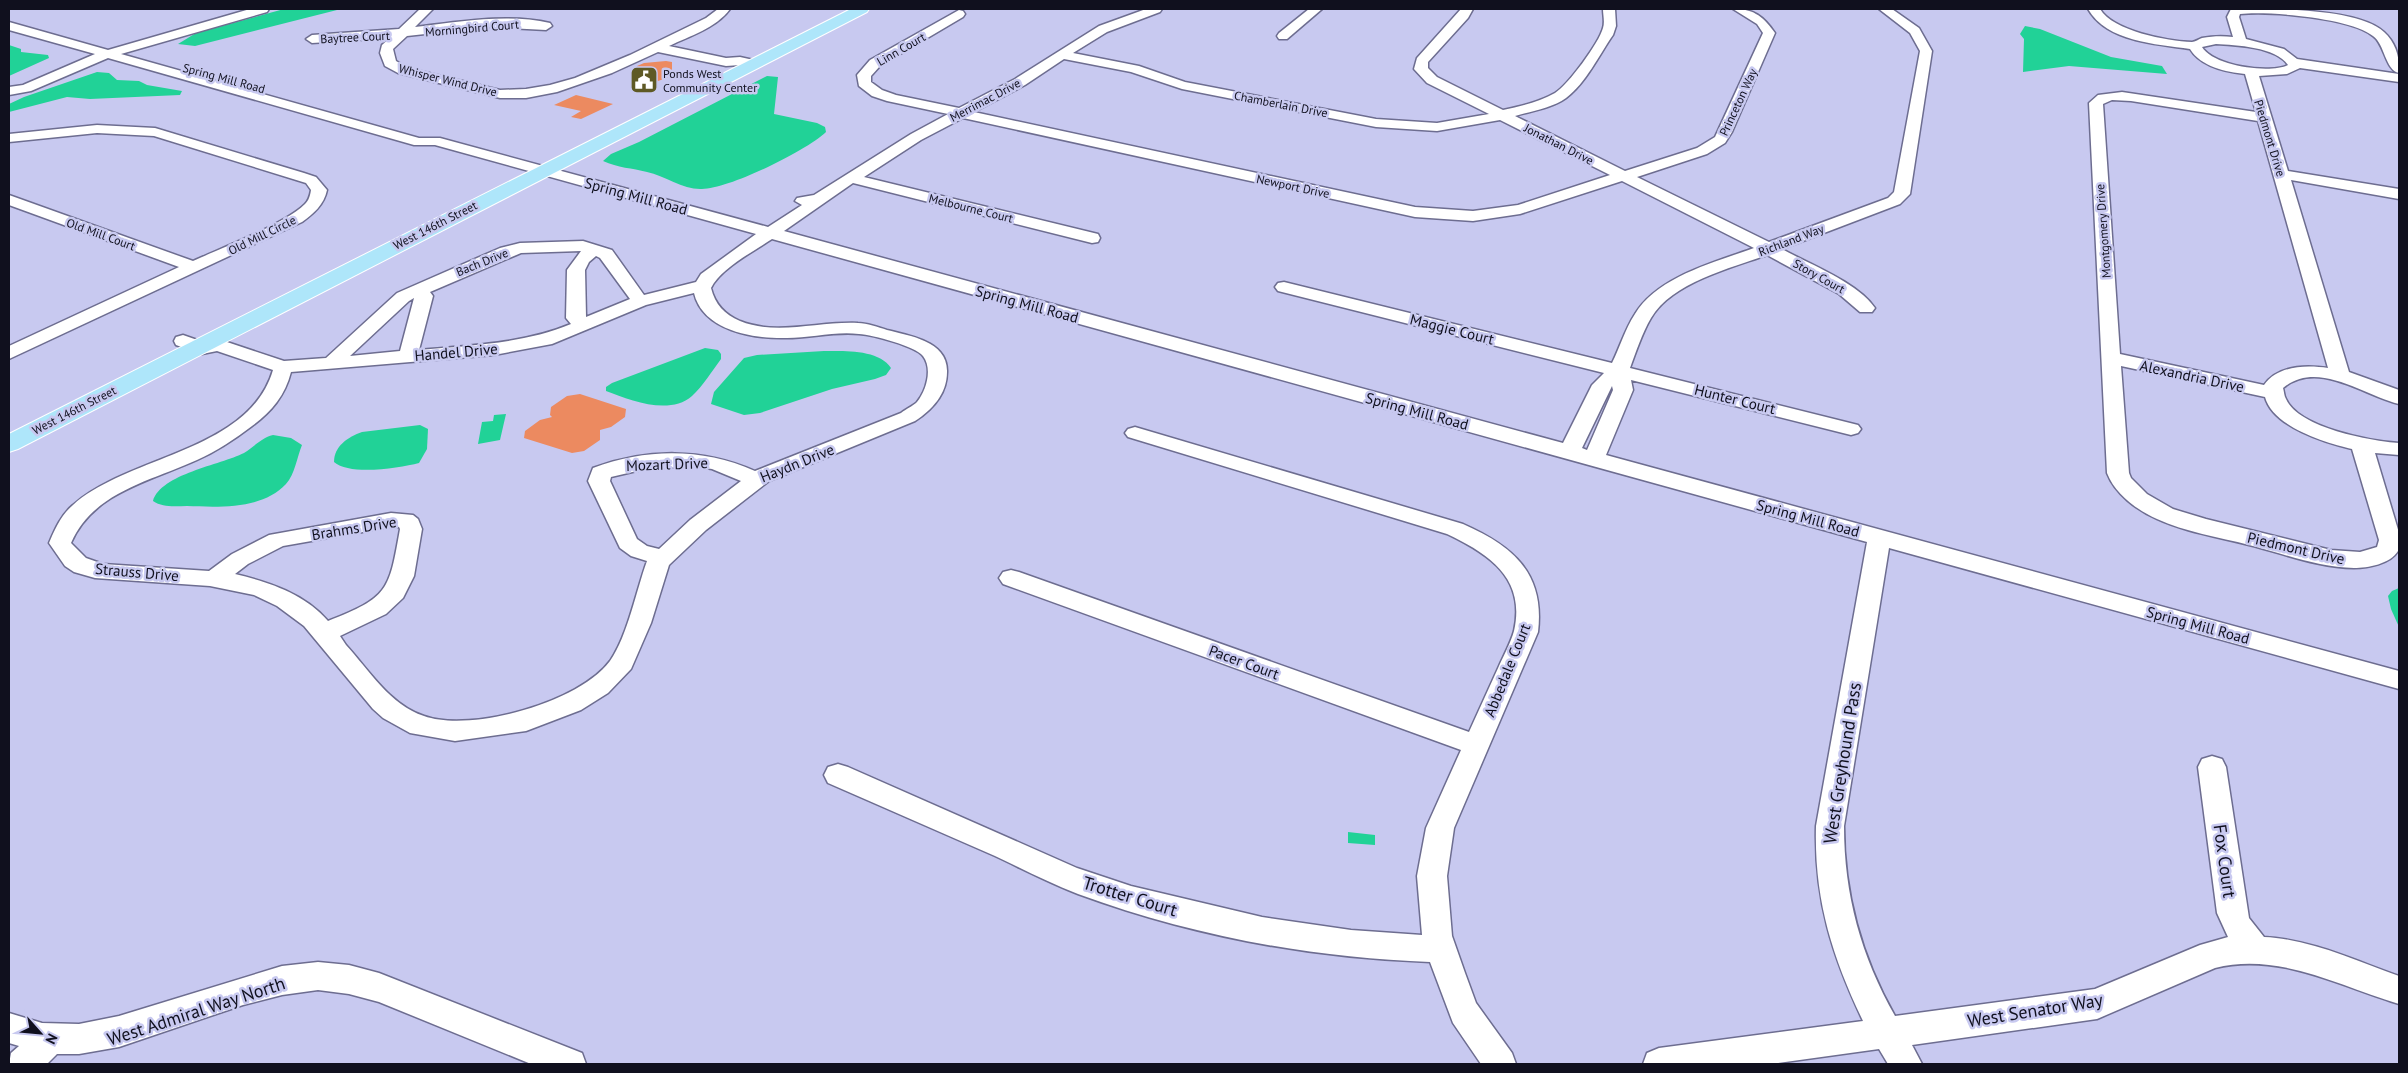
<svg xmlns="http://www.w3.org/2000/svg" width="2408" height="1073" font-family="'PT Sans',sans-serif">
  <style>
    .green { fill: #ec8a60 }
    .water { fill: #21d297 }
    .lines { fill: none; stroke-linecap: round; stroke-linejoin: round }
    .minor-casing { stroke: #6d6d90; stroke-width: 3 }
    .major-casing { stroke: #fff; stroke-width: 2 }
    .minor { fill: #fff; fill-rule: evenodd }
    .major { fill: #aee6fa; fill-rule: evenodd }
    .labels { text-anchor: middle; dominant-baseline: central; stroke-width: 5; stroke-linejoin: round; paint-order: stroke }
    .far-street-label { font-size: 12px; fill: #10101e; stroke: #c8c9f0 }
    .far-poi-label { font-size: 12px; fill: #10101e; stroke: #c8c9f0; text-anchor: start }
    .street-label { font-size: 15px; fill: #10101e; stroke: #c8c9f0 }
    .near-street-label { font-size: 18px; fill: #10101e; stroke: #c8c9f0 }
  </style>
  <rect width="100%" height="100%" fill="#c8c9f0"/>
  <g class="green">
    <path d="M666,61l6,1v14l-25,9 -16,-5 6,-3v-11l7,-3z"/>
    <path d="M576,95l37,9 -32,15 -10,-2 10,-6 -27,-6z"/>
    <path d="M580,394l46,15 -1,8 -14,10 -11,3v10l-16,11 -12,2 -48,-15 1,-7 15,-11 12,-3 -2,-2 1,-8 16,-11z"/>
  </g>
  <g class="water">
    <path d="M284,9h57l-146,37 -17,-2 18,-11z"/>
    <path d="M2025,26l15,3 71,28 51,9 5,8 -98,-8 -46,6 1,-33 -4,-5z"/>
    <path d="M9,45l12,4v3l27,3 1,3 -40,18z"/>
    <path d="M97,72l12,1 8,7 22,1 8,4 35,6 -2,4 -90,4 -23,-2 -58,15v-8l15,-7z"/>
    <path d="M767,76l11,1 -4,37 43,9 8,4 1,5c-20,19 -97,57 -124,57 -18,1 -37,-13 -55,-17 -15,-4 -29,-4 -44,-11l8,-7 28,-12z"/>
    <path d="M705,348l13,2 3,4v5c-9,12 -18,27 -29,37 -23,20 -62,4 -86,-5v-4l6,-4z"/>
    <path d="M824,351c19,0 55,-2 67,17l-5,7 -11,4 -43,10 -72,24 -16,2 -33,-11 3,-12 30,-34 13,-3z"/>
    <path d="M506,414l-6,26 -22,4 4,-22 11,-1 1,-6z"/>
    <path d="M420,425l8,4 -1,20 -8,14c-20,5 -69,13 -85,-1 0,-16 14,-25 28,-30z"/>
    <path d="M273,435l18,3 11,7c-5,12 -7,29 -16,39 -24,26 -68,23 -99,22 -11,0 -24,2 -34,-5 8,-27 67,-36 91,-48 10,-6 17,-15 29,-18z"/>
    <path d="M2399,588v39l-8,-18 -3,-13 4,-5z"/>
    <path d="M1348,832l27,3v10l-27,-2z"/>
  </g>
  <g class="lines">
    <defs>
      <g id="minor">
        <path d="M250,9h19l-2,3 -146,42 298,84h21l328,89 34,-22 -7,-4 2,-3 17,-3 97,-61 37,-20 -61,-13 -15,-5 -13,-10 -2,-11 13,-15 89,-50 4,1 2,3 -2,3 -83,49 -9,10v6l11,8 14,5 63,13 56,-29 84,-53 47,-17h16l-2,3 -53,20 -34,21 66,13 46,16 191,37 61,4 52,-9 -62,-31 -13,-14 3,-11 44,-49h12l-5,9 -40,44v6l9,9 66,33c18,-4 36,-8 52,-17 13,-8 44,-50 48,-65 2,-6 0,-13 0,-19h12l1,17 -3,9c-14,20 -27,48 -47,63 -14,10 -34,13 -51,18l110,55 72,-23 18,-11 48,-104 -6,-9 -24,-15c20,-1 31,8 42,24l-43,99 -7,11 -18,11 -70,23 132,65 119,-44 6,-6 26,-141 -10,-18 -31,-24h13l27,19 13,23 -22,143 -10,10 -118,45c27,15 75,33 93,59l-3,4h-12l-21,-18 -72,-39c-36,13 -96,28 -116,63 -9,15 -15,34 -21,50l228,57 3,4 -3,4 -7,2 -220,-55 2,10 -27,65 793,216v18l-510,-141 -45,278c0,69 17,130 51,190l200,-27 105,-44 28,-8 -11,-24 -19,-146 4,-8 10,-3 10,3 4,8 23,151 15,19c46,2 92,24 135,39v28c-60,-18 -120,-52 -184,-36l-118,51 -185,26 10,19h-34l-9,-15 -108,15h-128l4,-11 12,-5 204,-27c-31,-65 -49,-122 -47,-195l51,-284 -1095,-303c-18,12 -52,30 -61,49 4,16 13,26 29,33 37,15 79,0 118,2 9,0 20,4 29,7 23,6 61,11 60,42 0,22 -15,38 -32,49l-146,60 -63,49 -37,35 -18,58 -20,46 -23,24 -27,17 -55,21 -71,10 -45,-8 -27,-15 -10,-9 -69,-83 -27,-20 -23,-11 -44,-9 -115,-8 -21,-6 -9,-6 -16,-23c6,-14 12,-28 24,-38 56,-50 176,-53 200,-135l-56,-19 -15,3 -7,-2 -19,-7 -2,-4 2,-4 7,-2 20,7 15,-3 66,22 42,-3 71,-65 103,-45 20,-5 63,-2 29,9 32,45 52,-13 5,-8 55,-40 -321,-89h-21l-306,-87 -77,33 -22,4v-8l14,-2 72,-31 -86,-24v-8l99,28zM1064,59l67,13 51,17 194,38 61,4 63,-11 110,55 -92,30 -45,6 -58,-4 -441,-95 51,-27zM963,118l452,99 58,4 47,-7 102,-33 132,67c-39,14 -97,29 -119,66 -10,15 -15,33 -23,49l-328,-81 -6,1 -3,4 3,4 326,82 -12,12 -29,58 -779,-212 69,-48 239,60 6,-1 2,-4 -2,-4 -234,-57 57,-37zM581,251l-14,19 -1,48 5,6c-48,20 -100,21 -152,26l14,-54 -3,-4 91,-39zM596,256l4,2 30,41 -44,18 -1,-47 4,-8zM694,293c9,38 60,46 93,45 23,0 49,-7 72,-4 14,1 56,12 64,22 10,13 3,35 -6,46 -4,4 -11,7 -16,11l-146,58c-52,-23 -108,-23 -162,-3l-5,13 32,67 11,8 16,5c-11,30 -19,74 -37,100 -30,41 -139,72 -186,55 -34,-11 -55,-46 -78,-71l-6,-9 46,-22 17,-16 11,-22 8,-47 -4,-10 -5,-4 -22,-2 -122,22 -37,19 -23,17 -106,-7 -17,-6 -15,-15c22,-51 80,-62 126,-83 20,-9 38,-21 55,-34 19,-14 33,-30 39,-54l203,-17 58,-11 94,-39zM414,298l-14,53 -50,5 59,-55zM1612,386l1,4 -26,60 -5,-2zM692,466l20,3 29,12 -51,39 -31,29 -12,-3 -10,-7 -27,-58 1,-4 30,-7zM391,527h8l1,2c-11,62 -11,68 -72,92 -23,-27 -59,-39 -93,-47l13,-10 35,-18z"/>
        <path d="M420,9h13l-18,18c43,-5 93,-14 135,-4l2,3 -6,4 -57,-3 -82,9 -14,13 3,12 12,7 92,22 26,-1 24,-4 25,-7 55,-23 76,-37 12,-9h12c-14,19 -40,27 -61,37l57,12 14,-1 18,4 2,3 -7,4 -13,-3 -14,1 -68,-14 -46,21 -55,19 -31,6h-26l-102,-25 -13,-7 -5,-13 2,-8 8,-7 -78,5 -6,-4 6,-4 87,-6z"/>
        <path d="M1309,9h13l-35,30h-8l-2,-3 2,-3z"/>
        <path d="M2088,9h12c13,22 67,32 92,33 3,0 7,-3 10,-4 11,-2 21,-2 31,-1l-6,-20 4,-8c35,0 126,-2 153,23 12,11 16,26 15,41 -14,-3 -14,-29 -26,-37 -22,-18 -104,-25 -133,-22l-1,3 7,22 38,10 13,10 102,15v8l-99,-14 -13,6 -28,2 29,95 111,18v10l-108,-19 58,192 50,18v14c-35,-8 -81,-45 -116,-16 1,3 1,8 3,11 13,29 85,42 113,44v12l-24,-2 24,80 -1,18c-8,13 -30,17 -44,17 -35,0 -72,-15 -105,-23 -30,-8 -64,-13 -92,-26 -20,-9 -42,-25 -50,-46l-18,-370 9,-8 24,-3 134,20 -11,-38c-19,-2 -44,-7 -55,-25 -34,-5 -83,-7 -102,-40zM2216,44c20,1 60,3 72,21 -18,9 -75,1 -86,-18zM2112,100l19,1 127,20 70,247c-21,-3 -50,-3 -64,17l-144,-31 -17,-250zM2121,366l144,31c8,30 61,46 87,52l27,91 -2,7 -17,5 -29,-2 -125,-31 -33,-10 -26,-15 -16,-16 -2,-5z"/>
        <path d="M97,125l58,3 149,45 12,4 11,13c-3,15 -14,24 -25,32l-293,137v-13l170,-79 -170,-62v-10l184,66c28,-13 92,-37 112,-57 4,-4 5,-8 6,-14l-5,-7 -152,-47 -57,-3 -88,9v-8z"/>
        <path d="M1135,427l328,97c50,22 82,49 75,108l-84,196 -7,48 5,60 13,37 11,30 36,50 4,11h-35l-28,-41 -23,-61c-120,-4 -240,-27 -352,-68 -29,-11 -55,-25 -83,-38 -56,-24 -111,-49 -167,-73l-4,-8 4,-8 10,-3 10,3 229,101 54,18 131,31 89,13 71,5 -5,-59 9,-48 35,-78 -458,-166 -4,-6 4,-6 8,-2 8,2 450,160c10,-22 20,-44 30,-66 5,-11 12,-24 15,-35 12,-53 -25,-77 -67,-97l-319,-97 -3,-4 3,-4z"/>
        <path d="M318,962l31,3 30,8 203,80 4,11h-55l-152,-62 -30,-8 -31,-4 -36,5 -39,10 -124,42 -40,7h-22l-10,10h-38l2,-11 8,-7 -10,-3v-30l33,10 37,1 40,-8 163,-50z"/>
      </g>
      <path id="major" d="M851,9h18l-2,3 -849,437 -9,3v-18z"/>
    </defs>
    <use href="#minor" class="minor-casing"/>
    <use href="#major" class="major-casing"/>
    <use href="#minor" class="minor"/>
    <use href="#major" class="major"/>
  </g>
  <defs>
    <symbol id="civic-square" viewBox="-11 -11 22 22"><rect x="-9" y="-9" width="18" height="18" rx="4" fill="#5e5925" stroke="#c8c9f0"/><path d="M-.6-6.5H3V-4.5H.6V-3L4-1V1h2V6H-6V1h2V-1L-.6-3ZM-1.2 2.5V6h2.4V2.5Z" fill="#fff"/></symbol>
  </defs>
  <g fill-rule="evenodd">
    <use href="#civic-square" x="628" y="64" width="32" height="32"/>
  </g>
  <g class="labels">
    <g class="far-street-label">
      <text transform="translate(472 28) rotate(-5)">Morningbird Court</text>
      <text transform="translate(355 37) rotate(-3)">Baytree Court</text>
      <text transform="translate(901 49) rotate(-30)">Linn Court</text>
      <text transform="translate(224 78) rotate(15)">Spring Mill Road</text>
      <text transform="translate(448 80) rotate(14)">Whisper Wind Drive</text>
      <text transform="translate(985 100) rotate(-28)">Merrimac Drive</text>
      <text transform="translate(1738 102) rotate(-65)">Princeton Way</text>
      <text transform="translate(1281 104) rotate(11)">Chamberlain Drive</text>
      <text transform="translate(2270 138) rotate(73)">Piedmont Drive</text>
      <text transform="translate(1559 144) rotate(27)">Jonathan Drive</text>
      <text transform="translate(1293 186) rotate(12)">Newport Drive</text>
      <text transform="translate(971 208) rotate(14)">Melbourne Court</text>
      <text transform="translate(435 225) rotate(-27)">West 146th Street</text>
      <text transform="translate(2103 231) rotate(-94)">Montgomery Drive</text>
      <text transform="translate(101 234) rotate(20)">Old Mill Court</text>
      <text transform="translate(262 235) rotate(-26)">Old Mill Circle</text>
      <text transform="translate(1791 240) rotate(-21)">Richland Way</text>
      <text transform="translate(482 262) rotate(-22)">Bach Drive</text>
      <text transform="translate(1819 276) rotate(29)">Story Court</text>
      <text transform="translate(74 410) rotate(-27)">West 146th Street</text>
    </g>
    <g class="far-poi-label">
      <text x="663" y="73">Ponds West<tspan x="663" dy="14">Community Center</tspan></text>
    </g>
    <g class="street-label">
      <text transform="translate(636 196) rotate(15)">Spring Mill Road</text>
      <text transform="translate(1027 304) rotate(15)">Spring Mill Road</text>
      <text transform="translate(1452 329) rotate(14)">Maggie Court</text>
      <text transform="translate(456 352) rotate(-5)">Handel Drive</text>
      <text transform="translate(2192 376) rotate(12)">Alexandria Drive</text>
      <text transform="translate(1735 399) rotate(14)">Hunter Court</text>
      <text transform="translate(1417 411) rotate(15)">Spring Mill Road</text>
      <text transform="translate(797 463) rotate(-22)">Haydn Drive</text>
      <text transform="translate(667 464) rotate(-2)">Mozart Drive</text>
      <text transform="translate(1808 518) rotate(15)">Spring Mill Road</text>
      <text transform="translate(354 528) rotate(-9)">Brahms Drive</text>
      <text transform="translate(2296 548) rotate(13)">Piedmont Drive</text>
      <text transform="translate(137 572) rotate(5)">Strauss Drive</text>
      <text transform="translate(2198 625) rotate(15)">Spring Mill Road</text>
      <text transform="translate(1244 662) rotate(20)">Pacer Court</text>
      <text transform="translate(1507 670) rotate(-68)">Abbedale Court</text>
    </g>
    <g class="near-street-label">
      <text transform="translate(1842 763) rotate(-81)">West Greyhound Pass</text>
      <text transform="translate(2225 861) rotate(82)">Fox Court</text>
      <text transform="translate(1130 896) rotate(17)">Trotter Court</text>
      <text transform="translate(2035 1010) rotate(-9)">West Senator Way</text>
      <text transform="translate(196 1011) rotate(-18)">West Admiral Way North</text>
    </g>
  </g>
  <rect width="2408" height="1073" fill="none" stroke="#10101e" stroke-width="20"/>
  <g transform="translate(40 1033) rotate(117)" stroke="#c8c9f0" stroke-width="4" paint-order="stroke">
  <path d="M0-4L9 19L0 12L-9 19Z" fill="#10101e"/>
  <text y="-8" font-size="14" font-weight="bold" text-anchor="middle" fill="#10101e">N</text>
  </g>
</svg>
